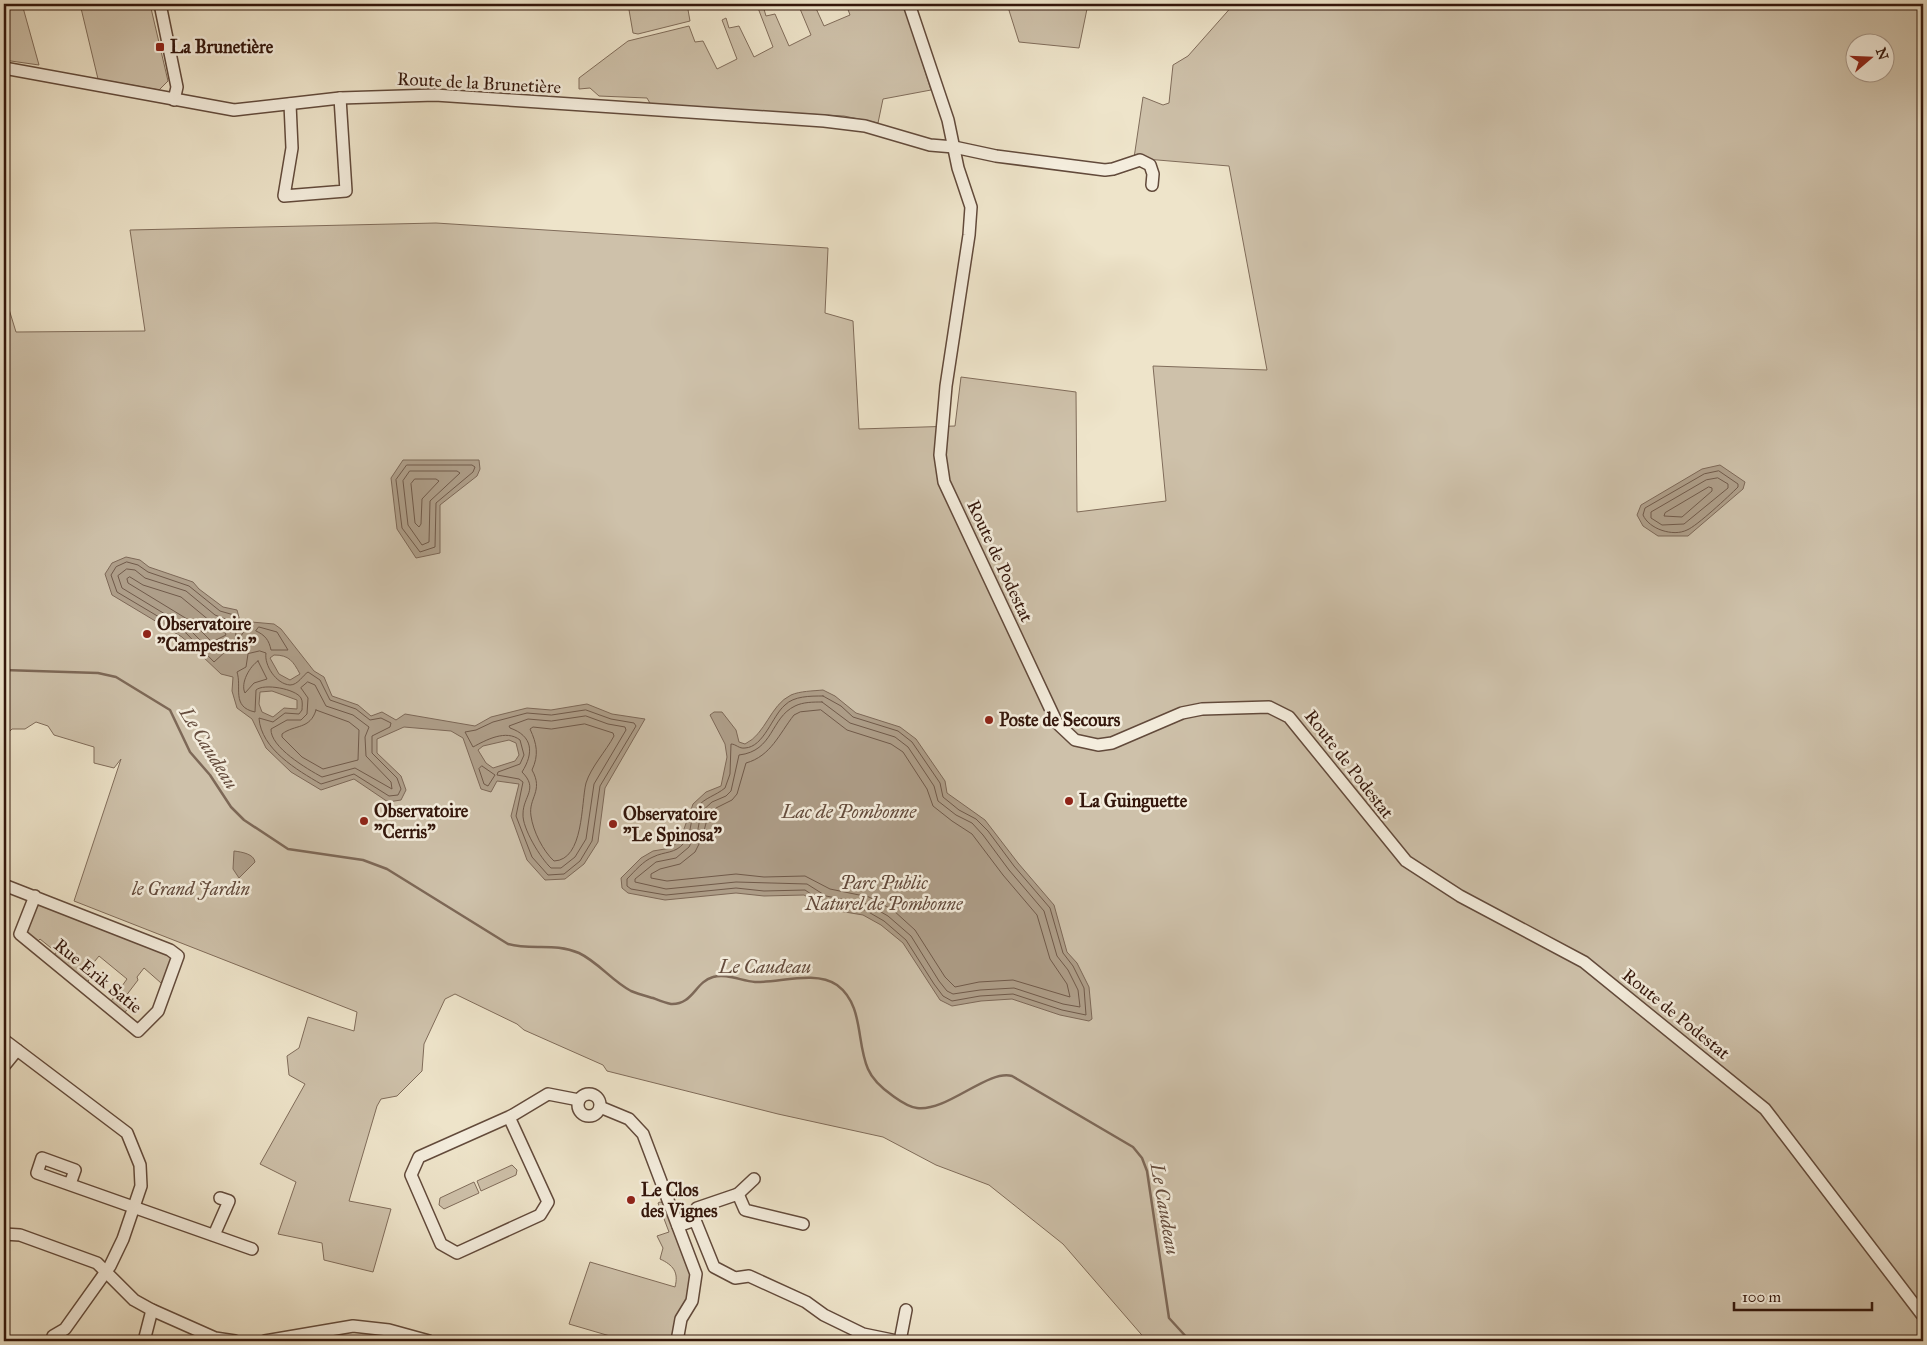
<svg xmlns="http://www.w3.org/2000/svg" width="1927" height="1345" font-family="'IM FELL Great Primer',serif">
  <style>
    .green { fill: #cec1aa; stroke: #806c5a; fill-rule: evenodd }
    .water { fill: #ae9e89; stroke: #7d6857; fill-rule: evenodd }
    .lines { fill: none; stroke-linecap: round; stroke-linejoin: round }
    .shore { stroke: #705a4a; stroke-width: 1 }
    .stream { stroke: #7d6857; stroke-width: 2.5 }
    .minor-casing { stroke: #624a3b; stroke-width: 14 }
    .minor { stroke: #f4eddd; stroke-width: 11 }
    .poi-dot { fill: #8f2418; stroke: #f4eddd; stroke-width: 2 }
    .labels { text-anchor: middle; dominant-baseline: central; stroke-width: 5; stroke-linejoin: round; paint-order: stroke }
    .poi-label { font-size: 18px; font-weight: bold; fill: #33160b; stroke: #f4eddd; text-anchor: start }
    .street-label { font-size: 18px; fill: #33160b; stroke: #f4eddd }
    .park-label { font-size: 18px; font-style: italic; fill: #62493b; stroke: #f4eddd }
    .water-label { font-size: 19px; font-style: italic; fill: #644c3d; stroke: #f4eddd }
  </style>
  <rect width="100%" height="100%" fill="#eee4ca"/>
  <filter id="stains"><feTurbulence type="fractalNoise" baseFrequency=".004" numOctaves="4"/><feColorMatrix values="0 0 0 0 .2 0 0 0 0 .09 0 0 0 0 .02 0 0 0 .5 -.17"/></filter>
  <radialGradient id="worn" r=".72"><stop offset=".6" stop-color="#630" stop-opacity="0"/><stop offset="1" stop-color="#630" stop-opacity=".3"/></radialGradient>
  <g class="green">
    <path d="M4,4h18l17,61 -35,-5z"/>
    <path d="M80,4h70l18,77 -9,9 -61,-11z"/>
    <path d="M628,4h59l3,17 -52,13 -5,-1z"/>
    <path d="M798,4h16l10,22 26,-11 -4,-11h58l27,86 -48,9 -5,24 -34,-7 -193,-11 -4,-7 -48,-2 -9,-8 -11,1v-11l49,-37 61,-15 6,16 8,-1 14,28 20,-10 -15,-39 4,-2 3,10 10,-2 15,31 19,-10 -15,-39 5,-2 3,10 9,-2 14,32 22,-11z"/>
    <path d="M1007,4h81l-9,44 -60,-6z"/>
    <path d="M1234,4h689v1337h-776l-84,-97 -74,-59 -53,-20 -53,-28 -105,-23 -171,-43 -4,-6 -79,-35 -7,-6 -62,-30 -10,5 -21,45 -2,27 -25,25 -16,3 -4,7 -28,95 42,8 -18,63 -49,-12 -2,-17 -44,-9 18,-52 -36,-18 45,-80 -16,-9 -2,-19 12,-8 9,-31 46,14 3,-19 -283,-111 47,-142 -7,9 -20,-5v-16l-40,-12 -6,-9 -12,-4 -11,7h-13l-8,8v-444l12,39 129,-1 -15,-101 306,-7 392,25 -3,65 28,8 6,108 96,-3 6,-49 115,15 1,120 89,-11 -13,-135 114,4 -38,-204 -95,-8 9,-61 20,8 6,-2 4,-38 15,-9zM1854,42h30v30h-30z"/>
    <path d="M37,901l134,55 2,5 -12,22 -17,-15 -7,9 1,3 -16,21 7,6 -6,8 -14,-11 18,-25 -28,-23 -13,16 5,5 -5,7 -33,-26 3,-6 -16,-13 -4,4 -12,-10z"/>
    <path d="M512,1165l5,5 -1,5 -35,16 -4,-10z"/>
    <path d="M474,1182l5,11 -35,16 -5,-4 1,-7z"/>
    <path d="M660,1202l4,1c8,20 29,64 27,84 -1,16 -18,32 -19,54h-45l-58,-17 21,-62 85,25c4,-15 -2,-22 -15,-28l3,-11 -6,-12 12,-4 -11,-29z"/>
  </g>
  <g class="water">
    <path d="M403,460h76l1,9 -3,7 -37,29v48l-24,5 -19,-29 -6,-51z"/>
    <path d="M1720,465l25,17 -2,7 -55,47h-30l-15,-10 -6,-11 4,-10 61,-36z"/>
    <path d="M126,557l14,3 9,7 44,15 6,7 24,18 14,3 3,11 34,3 7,5 33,42 10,6 8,19 26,9 13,11 11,-4 14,8 9,-6 70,12 16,-9 36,-9 24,2 36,-6 25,10 33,5 -40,69 -7,54 -14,22 -19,15 -20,1 -18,-20 -16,-44 8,-32 -22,-3 -6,11 -10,-3 -18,-51 -12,-7 -47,-4 -27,12v14l24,23 5,14 -5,10 -13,2 -34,-23 -33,11 -30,-18 -25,-24 -14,-29 -15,-11 -5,-17 1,-14 -12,-3 -39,-37 -70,-42 -7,-21 7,-11zM274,655c15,0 19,6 26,19l-10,6 -11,-6 -9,-16zM272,691l25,9v9l-13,-1 -11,9 -11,-5 -3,-8 1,-12zM509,740l7,3 3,12 -4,6 -22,7 -7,-5 -8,-13 5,-4z"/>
    <path d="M823,690l12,6 21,17 44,14 16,12 29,42 2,12 38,27 33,43 36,42 13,47 10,11 12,24 3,32 -3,2 -29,-6 -48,-16 -31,2 -29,5 -12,-6 -37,-57 -22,-18 -18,-10 -42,-7 -7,-7 -10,-6 -40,1 -28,-3 -71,7 -37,-7 -6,-5 -1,-10 20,-20 12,-7 18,-3 9,-8 13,-36 13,-12 15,-6 6,-29 -2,-13 -15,-29 4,-3h8l14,18 3,12 6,2c21,-10 25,-39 46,-49 9,-4 22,-4 32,-5z"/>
    <path d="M234,851c8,1 20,3 21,11l-16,16 -6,-9z"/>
  </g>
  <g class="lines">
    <g class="shore">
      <path d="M407,465h65l3,2 -2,5 -37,31 -1,44 -15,5 -18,-24 -6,-48z"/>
      <path d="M410,471h47l3,2 -30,28 -1,41 -7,3 -14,-20 -5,-44z"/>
      <path d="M1719,471l19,13v3c-9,9 -41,39 -51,43 -14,7 -38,-1 -44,-15l2,-7 59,-34z"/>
      <path d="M1718,478l10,6v4l-44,36 -22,1 -11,-7v-6l55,-32z"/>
      <path d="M415,479h21l3,2 -17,18 -1,25 -2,3 -4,-4 -4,-39z"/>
      <path d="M1709,487l3,1v3l-30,26 -18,-1 1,-3z"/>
      <path d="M127,562l11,3 10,7 41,14 31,25 14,4 2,9 10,4 -5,8 4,13 -19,2 -12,11 -28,-29 -69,-41 -6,-17 5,-8z"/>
      <path d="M127,569l8,1 10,8 41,13 29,24 13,5 8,12 -1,9 -11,4 -12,7 -24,-24 -66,-40 -4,-12z"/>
      <path d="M130,577l13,8 38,12 29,24 12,5 4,9 -14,7 -20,-20 -64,-39 -1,-4z"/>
      <path d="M259,627l18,5 11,18h-17c-2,-10 -6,-15 -15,-19z"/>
      <path d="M260,651l6,2c-2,12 10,31 24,32 8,0 13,-10 18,-13l12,8 10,20 26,9 14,11 11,-2 10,5 -1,4 -18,9v17l25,25 4,11 -3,6 -9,1 -35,-22 -33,10c-24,-14 -60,-35 -62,-66l14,4 12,-9 14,1 3,-4c0,-3 1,-9 -1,-12 -5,-9 -37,-15 -45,-8l-1,22c-24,-5 -13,-25 -18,-40l9,-5 2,-13z"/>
      <path d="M258,661l9,18 -13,4 -9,10c-5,-10 5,-27 13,-32z"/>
      <path d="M308,682l7,3 11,21 27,9 16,12 -4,10 1,19 25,26 1,7 -37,-21 -33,9c-15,-8 -52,-30 -51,-48l16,-9h14l6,-6 1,-16 -7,-10z"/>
      <path d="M823,696l18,10 12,11 45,14 14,11 28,41 3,14 16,13 17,9 12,12 26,35 36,42 13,45 10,13 11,22 2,27 -24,-5 -49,-16 -33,2 -28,5 -9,-5 -9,-12 -28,-44 -22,-19 -19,-11 -42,-8 -18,-12 -41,1 -28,-3 -70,7 -35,-6 -4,-3v-7c8,-8 16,-18 26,-22 12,-6 22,-3 31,-14 9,-10 5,-26 13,-36 9,-10 18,-11 28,-19l5,-14 1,-30c5,0 8,5 14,4 19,-1 27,-32 40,-43 9,-9 25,-9 38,-9z"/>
      <path d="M822,702l28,21 45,14 13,10 26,39 4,15 18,14 16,8 11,12 26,35 35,41 13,45 11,14 10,20 2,17 -17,-3 -49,-16 -34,2 -27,4 -6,-3 -8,-10 -28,-45 -23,-20 -21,-12 -41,-8 -19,-12 -71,-2 -70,7 -31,-7v-3l21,-17 20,-4 13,-11 9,-18 3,-17 11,-10 14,-6 5,-5 8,-36c35,-4 31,-37 56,-49 8,-4 18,-4 27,-4z"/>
      <path d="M316,710l33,12 10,8 -1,30 -35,9 -21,-12 -20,-20v-3c13,-10 28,-4 34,-24z"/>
      <path d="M586,710l25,9 23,4 2,3 -36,60 -8,55 -12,20 -16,13 -16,1 -16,-18 -16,-41 7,-34 -4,-3 -22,-4 1,-3 22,-8 4,-9 -4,-15c-14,-11 -34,0 -47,7l-8,-15 11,-2 17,-8 34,-9 24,2z"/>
      <path d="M821,710l26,20 44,14 12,8 24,37 6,17 19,15 20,13 31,41 34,40 13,44 17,25 3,13 -57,-17 -34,2 -24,5 -10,-10 -30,-47 -22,-20 -24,-13 -39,-8 -25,-13 -41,1 -28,-3 -69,7 -16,-3v-4l9,-5 20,-5 15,-12 7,-14 6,-22 8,-8 16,-8 5,-6 9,-31c25,-7 33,-29 48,-48l6,-3z"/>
      <path d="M586,716l22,8 17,3 1,3 -32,54 -8,55 -11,18 -14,11h-10c-10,-9 -29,-40 -28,-54 0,-18 16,-25 -1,-42 12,-19 11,-36 -12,-44l-1,-2 19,-7 23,2z"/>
      <path d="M585,724l28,9 1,3c-8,15 -23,31 -28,47 -5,20 -2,77 -32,78 -11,-10 -21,-30 -23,-45 -3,-18 13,-25 1,-46 7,-15 5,-26 -2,-41l3,-2 18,2z"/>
      <path d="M482,766l13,9 -7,11 -4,-2 -5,-15z"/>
    </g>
    <path class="stream" d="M4,670l94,3 18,4 54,33 20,42 20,23 21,32 13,13 44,29 75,11 24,9 121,75c24,7 46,-2 71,9 19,9 33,28 52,38 7,3 15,5 22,7 5,2 12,5 18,6 22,1 24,-22 42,-27 13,-4 29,4 42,5 24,1 60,-12 82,3 27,20 19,57 31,84 5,12 15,20 25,27 7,5 15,11 24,12 30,4 71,-39 95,-32l121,71 9,11 5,13 22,147 21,23"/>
    <defs>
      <g id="minor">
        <path d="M160,4l17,83 -3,13"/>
        <path d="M909,4l39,116 10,48 13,39 -2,28 -23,151 -6,69 4,27 113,241 18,17 23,5 14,-2 70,-30 20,-4 67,-2 20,10 117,144 54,35 124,66 181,147 158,207"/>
        <path d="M4,68l230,42 106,-12 95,-3 389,26 41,5 65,19 24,2 42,9 109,14 8,-1 27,-9 10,5 3,9 -1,11"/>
        <path d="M290,104l2,44 -8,48 62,-5 -6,-93"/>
        <path d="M4,885l166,65 8,6 -20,55 -20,20 -118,-97 15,-38"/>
        <path d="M4,1040l123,93 13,32 1,21 -18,53 -13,27 -45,63 -12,7"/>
        <path d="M4,1066l13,-16"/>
        <circle cx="589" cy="1105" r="11"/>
        <path d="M600,1107l29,12 14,15 53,140 -4,27 -11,18 -4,22"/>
        <path d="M509,1117l39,85 -8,13 -83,38 -16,-9 -30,-69 8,-18 90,-40 4,-2 35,-21 31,6"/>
        <path d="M70,1184l5,-14 -33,-12 -5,15 215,76"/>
        <path d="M738,1194l16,-15"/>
        <path d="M695,1220l19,47 21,11 14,-2 57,26 18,13 39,19 34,7"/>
        <path d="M678,1226l17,-6 2,-12 41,-14 7,16 58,14"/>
        <path d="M4,1234l16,1 77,28 37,37 18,10 63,28 20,3"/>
        <path d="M214,1235l15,-34 -9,-3"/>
        <path d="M144,1341l8,-31"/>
        <path d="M265,1341l88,-15 36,4 40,11"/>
        <path d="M900,1341l6,-31"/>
      </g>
    </defs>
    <use href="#minor" class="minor-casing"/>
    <use href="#minor" class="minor"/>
  </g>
  <g class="poi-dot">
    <rect x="155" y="42" width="10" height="10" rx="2.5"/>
    <circle cx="147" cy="634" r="5"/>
    <circle cx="989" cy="720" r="5"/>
    <circle cx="1069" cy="801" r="5"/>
    <circle cx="364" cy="821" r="5"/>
    <circle cx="613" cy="824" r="5"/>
    <circle cx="631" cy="1200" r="5"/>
  </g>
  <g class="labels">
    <g class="poi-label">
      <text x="170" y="47">La Brunetière</text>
      <text x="157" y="624">Observatoire<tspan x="157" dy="21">"Campestris"</tspan></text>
      <text x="999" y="720">Poste de Secours</text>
      <text x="1079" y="801">La Guinguette</text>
      <text x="374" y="811">Observatoire<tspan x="374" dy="21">"Cerris"</tspan></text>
      <text x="623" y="814">Observatoire<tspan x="623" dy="21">"Le Spinosa"</tspan></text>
      <text x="641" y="1190">Le Clos<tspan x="641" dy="21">des Vignes</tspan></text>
    </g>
    <g class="street-label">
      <text transform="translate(479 83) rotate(3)">Route de la Brunetière</text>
      <text transform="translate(1000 561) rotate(65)">Route de Podestat</text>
      <text transform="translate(1349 764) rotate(52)">Route de Podestat</text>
      <text transform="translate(98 976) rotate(39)">Rue Erik Satie</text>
      <text transform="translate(1676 1014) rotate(39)">Route de Podestat</text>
    </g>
    <g class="park-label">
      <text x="884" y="883">Parc Public<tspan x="884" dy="21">Naturel de Pombonne</tspan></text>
      <text x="191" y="889">le Grand Jardin</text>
    </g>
    <g class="water-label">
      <text transform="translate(209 748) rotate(58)">Le Caudeau</text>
      <text x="849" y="811">Lac de Pombonne</text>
      <text x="765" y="966">Le Caudeau</text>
      <text transform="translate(1165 1209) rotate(80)">Le Caudeau</text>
    </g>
  </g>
  <rect width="1927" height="1345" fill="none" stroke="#eee4ca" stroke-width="20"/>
  <rect x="5" y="5" width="1917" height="1335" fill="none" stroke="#33160b" stroke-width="2.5"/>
  <rect x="10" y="10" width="1907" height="1325" fill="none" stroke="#33160b"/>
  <g transform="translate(1870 58) rotate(71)"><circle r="24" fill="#f4eddd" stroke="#a79789"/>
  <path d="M0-4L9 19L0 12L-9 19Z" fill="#8f2418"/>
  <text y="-8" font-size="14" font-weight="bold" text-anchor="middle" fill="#33160b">N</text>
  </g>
  <path d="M1734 1302v8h138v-8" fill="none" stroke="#33160b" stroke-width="2.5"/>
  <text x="1742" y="1302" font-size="15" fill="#33160b" stroke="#f4eddd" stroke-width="4" paint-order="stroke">100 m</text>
  <rect width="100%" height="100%" filter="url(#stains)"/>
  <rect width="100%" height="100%" fill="url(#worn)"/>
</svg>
